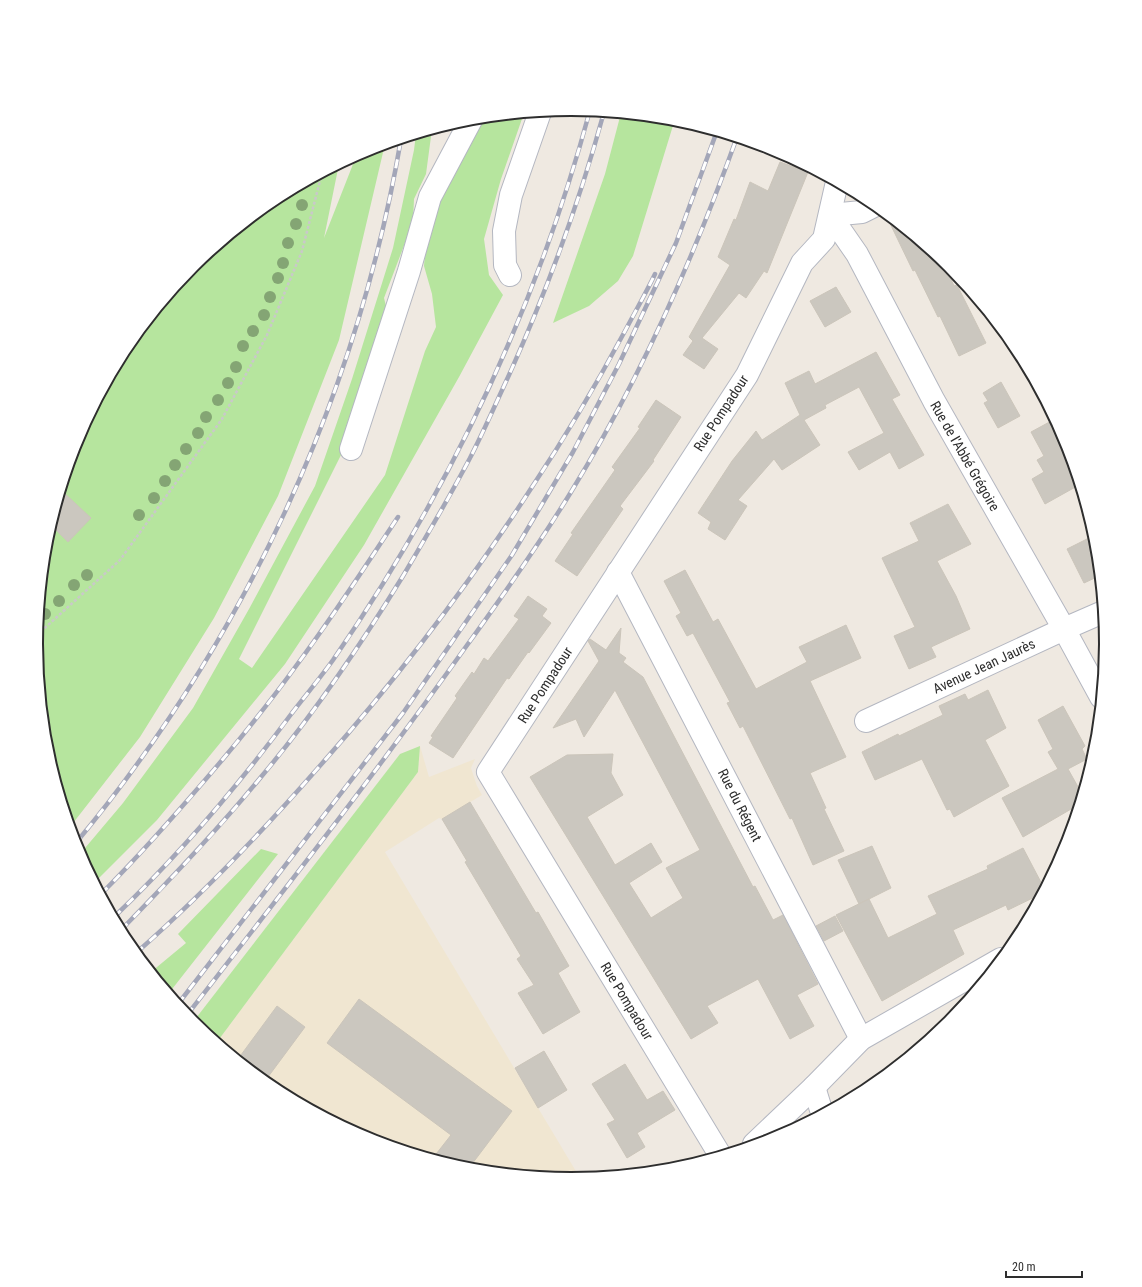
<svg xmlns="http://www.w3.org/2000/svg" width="1142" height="1287" font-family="'Roboto Condensed',sans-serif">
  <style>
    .education { fill: #f0e6d1 }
    .green { fill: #b6e59e }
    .building { fill: #cbc7bf; stroke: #cbc5ba }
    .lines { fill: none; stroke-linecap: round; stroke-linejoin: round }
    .minor-casing { stroke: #b4b7c1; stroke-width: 24 }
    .path { stroke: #c9c9c9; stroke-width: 2.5; stroke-dasharray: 3 2; stroke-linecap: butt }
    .minor { stroke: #fff; stroke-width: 22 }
    .rail-casing { stroke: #a3a6b8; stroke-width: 4.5 }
    .rail { stroke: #fff; stroke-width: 3; stroke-dasharray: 9; stroke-linecap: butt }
    .tree { fill: #84a574 }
    .labels { text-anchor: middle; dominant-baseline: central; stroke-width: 4; stroke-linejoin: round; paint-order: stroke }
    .street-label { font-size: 14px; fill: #2e2e2e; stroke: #fff }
    .rim { fill: none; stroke: #2e2e2e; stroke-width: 2 }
  </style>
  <rect width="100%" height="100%" fill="#efe9e1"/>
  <path class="education" d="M420,746l9,31 46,-18 -4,9 6,18 5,9 -40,24 -3,-1 -54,34 195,326h-9l-105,-10 -100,-30 -92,-50 -57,-46 201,-270z"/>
  <g class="green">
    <path d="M524,113l-23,66 -17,60 5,36 14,20 -44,82 -95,168 -79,119 -128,156 -62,62 -15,-28 43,-51 70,-95 56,-99 66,-123 37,-107 41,-131 21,-98 2,-16 16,-5 -6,45 -12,25 -1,23 -29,76 3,12 -46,145 -102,204 13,9 133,-193 40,-124 11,-24 -4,-33 -8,-28 2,-25 17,-49 40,-75z"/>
    <path d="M621,113l54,6 -42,137 -15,25 -29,25 -36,17 52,-149z"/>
    <path d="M385,144l-46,196 -61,156 -64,122 -74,119 -70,90 -24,-79 -10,-105 10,-104 31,-100 49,-93 67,-81 81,-66 65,-35 -15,74 33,-84 9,-5z"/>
    <path d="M420,746l-2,26 -201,270 -24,-20 207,-268z"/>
    <path d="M261,849l17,5 -109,139 -18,-21 35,-29 -8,-9z"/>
  </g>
  <g class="building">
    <path d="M780,162l28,10 -41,101 -3,-2 -18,27 -7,-5 -37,45 16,11 -14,20 -21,-14 10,-14 -4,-4 41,-72 -12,-8 16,-38 2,1 14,-38 18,9z"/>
    <path d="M885,213l57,46 12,27 3,-1 29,58 -27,13 -19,-40 -2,1 -23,-47 -2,1z"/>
    <path d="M836,287l15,25 -26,15 -15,-26z"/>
    <path d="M876,352l24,43 -8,4 32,56 -25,14 -9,-17 -31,18 -11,-18 36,-19 -25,-46 -34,18 1,3 -22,12 16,25 -38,25 -8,-11 -36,41 9,6 -22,34 -17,-11 3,-7 -13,-9 34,-52 24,-30 6,9 38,-25 -15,-32 24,-12 6,13z"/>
    <path d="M1001,382l19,34 -22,12 -14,-25 4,-2 -5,-8z"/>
    <path d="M656,400l25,17 -28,43 1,1 -34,45 3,3 -46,67 -22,-15 18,-27 -2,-1 44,-63 -3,-3 28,-39 -2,-1z"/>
    <path d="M1055,419l10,20 5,15 -5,3 14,28 -34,19 -13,-25 12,-7 -7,-12 7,-4 -13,-24z"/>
    <path d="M61,490l30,28 -23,24 -17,-17z"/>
    <path d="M948,504l23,40 -34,17 19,35 14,33 -39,18 5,10 -27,12 -15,-33 21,-9 -33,-69 37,-17 -9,-18z"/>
    <path d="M1089,538l8,14 2,24 -15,7 -17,-34z"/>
    <path d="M685,570l28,52 5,-3 38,70 51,-27 -8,-15 47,-22 15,33 -51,23 36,76 -36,16 16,35 -2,1 20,42 -31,14 -21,-47 -2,1 -47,-93 -3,2 -13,-25 3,-1 -37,-69 -6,3 -11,-20 5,-3 -17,-32z"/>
    <path d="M528,596l19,13 -5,7 9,7 -22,30 -1,-1 -19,27 -2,-1 -54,80 -24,-15 4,-6 -2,-1 26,-38 -2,-2 17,-24 2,2 10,-16 4,3 31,-42 -5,-3z"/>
    <path d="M621,628l-2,25 7,5 -3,4 20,15 110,210 2,-1 18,34 10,-5 35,69 -21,11 17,31 -24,13 -32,-60 -51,27 11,17 -27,16 -161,-262 37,-22 46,-1 -2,19 12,22 -36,22 28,48 36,-22 11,19 -33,21 22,35 32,-20 -17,-30 34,-18 -85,-160 -31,47 -8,-18 -23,9 46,-67 -11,-20 2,-2 16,11z"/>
    <path d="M988,690l18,38 -21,12 24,46 -55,31 -4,-8 -3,1 -25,-51 -47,21 -13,-28 36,-18 1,2 44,-21 -4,-9 26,-12 3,6z"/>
    <path d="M1063,706l22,40 -3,3 5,10 -19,10 14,25 -4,11 -55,32 -21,-39 56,-29 -10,-17 5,-3 -15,-29z"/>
    <path d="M470,802l66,111 2,-1 31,54 -11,7 22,39 -37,22 -25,-41 16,-8 -17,-26 4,-3 -56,-94 2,-1 -25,-42z"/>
    <path d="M872,846l19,42 -32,16 -21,-44z"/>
    <path d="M1023,848l21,40 -3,6 -33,16 -2,-5 -53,25 11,24 -82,47 -46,-86 33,-16 19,39 49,-24 -9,-18 60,-27 -1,-3z"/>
    <path d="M835,916l8,15 -19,10 -8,-15z"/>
    <path d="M359,999l153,112 -43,57 -36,-10 18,-23 -124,-92z"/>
    <path d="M277,1006l28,21 -40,54 -27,-22z"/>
    <path d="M544,1051l23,39 -29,18 -23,-40z"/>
    <path d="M625,1064l22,36 16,-9 12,19 -38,23 8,14 -18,11 -20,-34 8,-4 -23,-36z"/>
  </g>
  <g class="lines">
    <defs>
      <g id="minor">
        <path d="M830,215l27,39 77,147 130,228 37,68"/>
        <path d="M830,215l32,-3 14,-7"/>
        <path d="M510,275l-5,-10 -1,-34 7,-36 29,-83"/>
        <path d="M351,449l58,-178 21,-74 42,-79"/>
        <path d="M618,572l243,467"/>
        <path d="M866,721l198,-92 39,-17"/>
        <path d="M814,1087l8,26"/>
        <path d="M754,1144l60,-57 47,-48 140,-80"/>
        <path d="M720,1155l-232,-383 259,-397 55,-112 22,-24 13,-57"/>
      </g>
    </defs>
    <use href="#minor" class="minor-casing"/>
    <path class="path" d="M37,635l83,-75 102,-141 45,-84 35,-84 20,-78"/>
    <use href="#minor" class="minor"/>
    <defs>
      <g id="rail">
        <path d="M75,844c168,-202 282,-446 326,-705"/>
        <path d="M101,894c43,-43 83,-89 122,-135 25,-30 50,-61 73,-93 36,-48 69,-99 102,-149"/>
        <path d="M114,917c65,-62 124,-131 178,-204 14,-18 28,-35 41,-53 115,-167 204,-353 257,-550"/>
        <path d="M121,930c48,-49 96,-99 140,-153 53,-63 99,-131 142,-201 23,-39 46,-78 67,-118 14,-27 26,-55 39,-83 39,-87 70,-171 95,-263"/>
        <path d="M136,953c65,-57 125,-120 182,-185 78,-88 150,-182 214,-281 34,-51 64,-102 93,-156 10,-19 21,-38 30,-57"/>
        <path d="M178,1004l225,-291 109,-158 61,-103 46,-88 57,-121 41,-112"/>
        <path d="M187,1015c94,-121 189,-242 278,-367 37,-51 73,-102 106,-156 68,-111 122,-232 166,-355"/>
      </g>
    </defs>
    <use href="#rail" class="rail-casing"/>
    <use href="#rail" class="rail"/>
  </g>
  <g class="tree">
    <circle cx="302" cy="205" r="6"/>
    <circle cx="296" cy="224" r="6"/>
    <circle cx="288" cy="243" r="6"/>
    <circle cx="283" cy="263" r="6"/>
    <circle cx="278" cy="278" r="6"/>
    <circle cx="270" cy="297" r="6"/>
    <circle cx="264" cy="315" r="6"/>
    <circle cx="253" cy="331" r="6"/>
    <circle cx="243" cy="346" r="6"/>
    <circle cx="236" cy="367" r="6"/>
    <circle cx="228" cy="383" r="6"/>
    <circle cx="218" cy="400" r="6"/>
    <circle cx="206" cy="417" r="6"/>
    <circle cx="198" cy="433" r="6"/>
    <circle cx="186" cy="449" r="6"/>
    <circle cx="175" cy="465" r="6"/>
    <circle cx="165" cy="481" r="6"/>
    <circle cx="154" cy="498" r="6"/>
    <circle cx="139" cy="515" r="6"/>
    <circle cx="87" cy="575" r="6"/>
    <circle cx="74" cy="585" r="6"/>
    <circle cx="59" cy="601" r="6"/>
    <circle cx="45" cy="614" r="6"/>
  </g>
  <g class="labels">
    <g class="street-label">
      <text transform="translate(721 413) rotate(-57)">Rue Pompadour</text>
      <text transform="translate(965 456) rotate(60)">Rue de l'Abbé Grégoire</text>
      <text transform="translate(984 666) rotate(-25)">Avenue Jean Jaurès</text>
      <text transform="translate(545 685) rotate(-57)">Rue Pompadour</text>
      <text transform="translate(740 805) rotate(63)">Rue du Régent</text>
      <text transform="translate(627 1001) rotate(59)">Rue Pompadour</text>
    </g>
  </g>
  <path d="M0 0H1142V1287H0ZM43 644a528 528 0 1 1 1056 0a528 528 0 1 1-1056 0Z" fill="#fff" fill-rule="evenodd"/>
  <path class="rim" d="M43 644a528 528 0 1 1 1056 0a528 528 0 1 1-1056 0Z"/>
  <path d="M1006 1271v6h76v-6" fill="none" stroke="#2e2e2e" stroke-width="2"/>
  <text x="1012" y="1271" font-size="12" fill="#2e2e2e" stroke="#ffffff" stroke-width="3" paint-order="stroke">20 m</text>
</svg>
